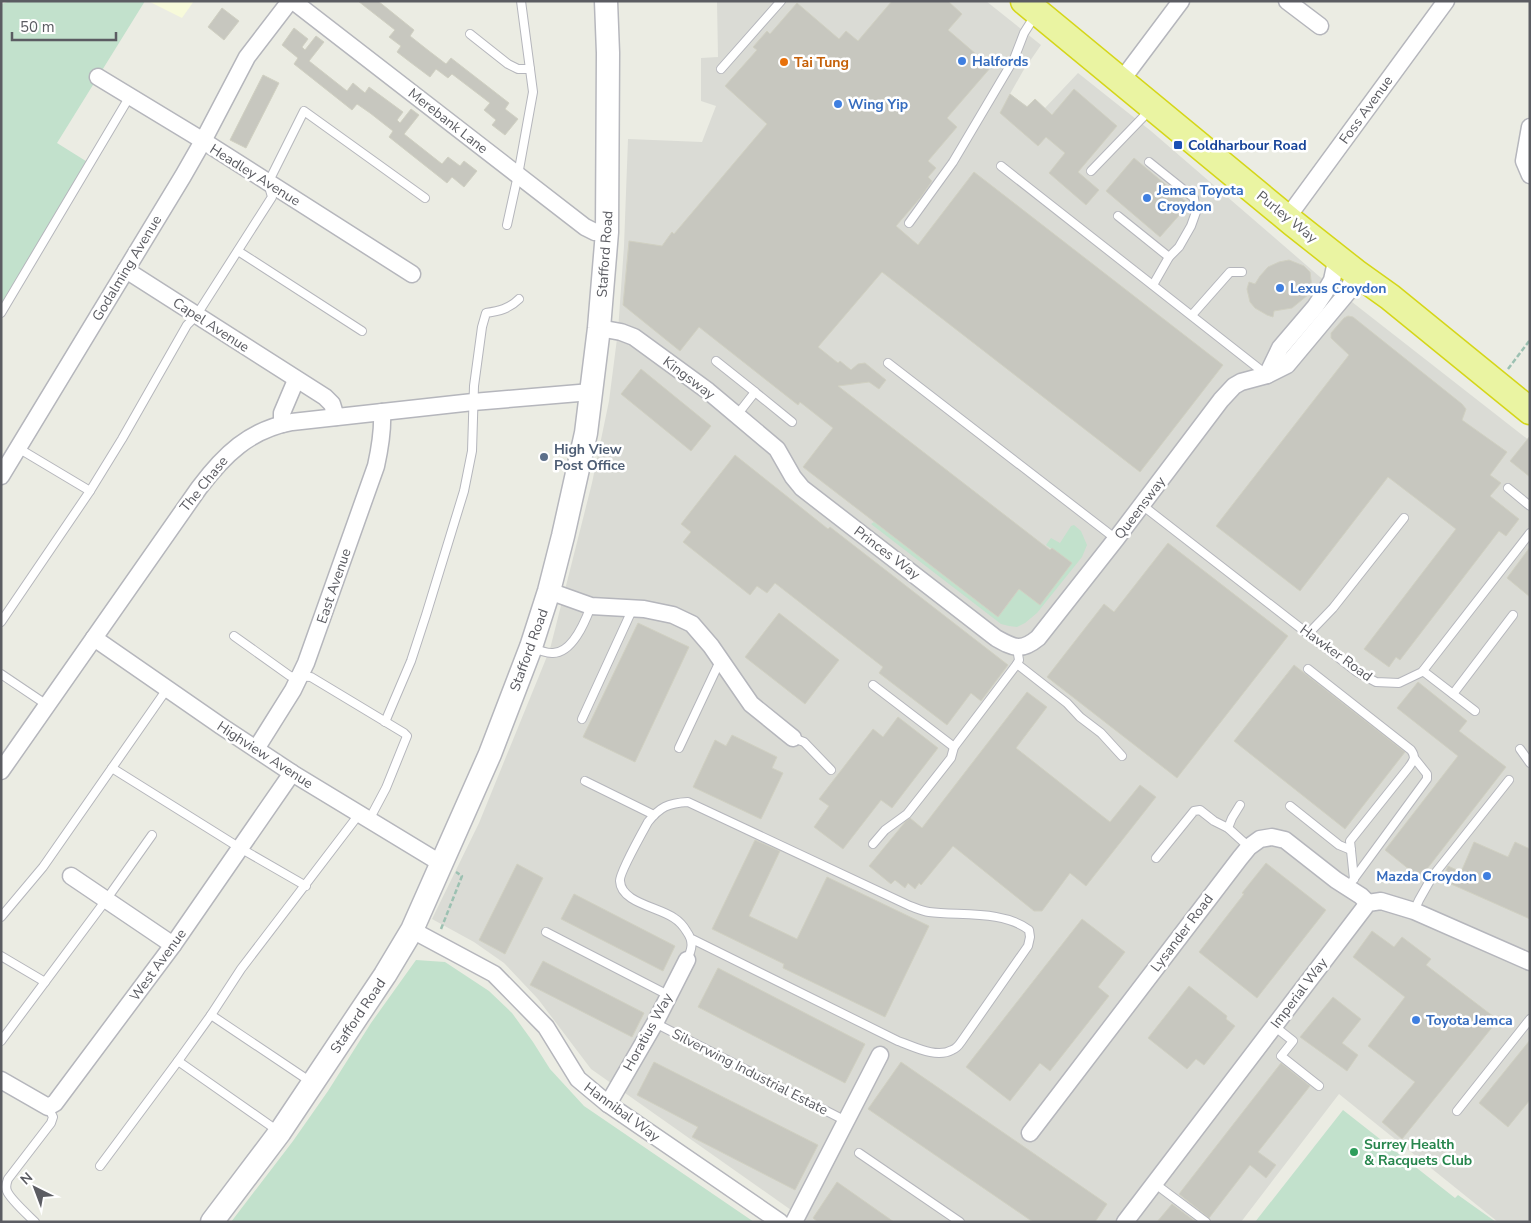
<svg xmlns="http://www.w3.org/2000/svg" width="1531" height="1223" font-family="'Nunito Sans',sans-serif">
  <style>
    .commercial { fill: #f7fada }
    .industrial { fill: #dadbd5 }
    .green { fill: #c2e1cc }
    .building { fill: #c7c7bf; stroke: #d0d0c2 }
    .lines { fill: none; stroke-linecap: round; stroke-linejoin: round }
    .service-casing { stroke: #b5b6bc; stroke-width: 10 }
    .minor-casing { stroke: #b5b6bc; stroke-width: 19 }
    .secondary-casing { stroke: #b6b7bd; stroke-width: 25 }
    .trunk-casing { stroke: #d5d619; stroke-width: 29 }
    .path { stroke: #9cc1b2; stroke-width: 2.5; stroke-dasharray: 5 2.5; stroke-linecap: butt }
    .service { stroke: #fff; stroke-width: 8 }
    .minor { stroke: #fff; stroke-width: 16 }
    .secondary { stroke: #fff; stroke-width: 22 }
    .trunk { stroke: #eaf4a2; stroke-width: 26 }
    .shop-dot { fill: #3f7fe0; stroke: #fff; stroke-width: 2 }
    .food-dot { fill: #e8710a; stroke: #fff; stroke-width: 2 }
    .transit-dot { fill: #1a4fb4; stroke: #fff; stroke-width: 2 }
    .service-dot { fill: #5c6f8a; stroke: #fff; stroke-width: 2 }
    .leisure-dot { fill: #2e9e5b; stroke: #fff; stroke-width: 2 }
    .labels { text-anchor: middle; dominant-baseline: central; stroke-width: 5; stroke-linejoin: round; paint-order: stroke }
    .shop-label { font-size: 14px; font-weight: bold; fill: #366cbe; stroke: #fff; text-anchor: start }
    .food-label { font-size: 14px; font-weight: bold; fill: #c56008; stroke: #fff; text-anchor: start }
    .street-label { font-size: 14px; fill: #5b5c62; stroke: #fff }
    .transit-label { font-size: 14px; font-weight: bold; fill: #164399; stroke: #fff; text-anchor: start }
    .service-label { font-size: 14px; font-weight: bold; fill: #4e5e75; stroke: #fff; text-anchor: start }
    .leisure-label { font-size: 14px; font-weight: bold; fill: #27864d; stroke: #fff; text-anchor: start }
  </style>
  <rect width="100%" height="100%" fill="#ebece3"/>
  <path class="commercial" d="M148,1h46l-12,17z"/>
  <path class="industrial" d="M717,1h269l55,44 -18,26 -13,23 17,12 8,-7 10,9 33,-35 73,58 169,146 210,164v781h-32l-159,-128 -98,128h-433l-217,-153 -53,-70 -34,-36 -30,-21 -42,-23 47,-96 71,-174 42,-166 17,-82 9,-70 6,-85 4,-107 74,3 14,-36 -15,-5v-43l17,-1z"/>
  <g class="green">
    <path d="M11,1h134l-88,142 32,20 -88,148v-307z"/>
    <path d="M874,522l124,95 20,-27 53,-27 -25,-18 5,-7 9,5 11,-17 3,-1 7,6 6,14 -5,12 -45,56 -12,10 -8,4 -8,-1 -8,-2 -130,-100z"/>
    <path d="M416,960l29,2 44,29 23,22 21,29 17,27 34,37 170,116h-523l62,-81 35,-50 43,-68z"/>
    <path d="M1343,1110l112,88 3,-3 38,27h-241z"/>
  </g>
  <g class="building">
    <path d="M358,1h20l36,29 -4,6 19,15 17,13 5,-6 58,45 -4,6 13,10 -13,16 -13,-10 4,-5 -12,-10 6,-7 -38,-29 -4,4 -12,-9 -6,8 -20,-15 -13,-10 4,-6 -12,-9 6,-7z"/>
    <path d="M892,1h56l14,13 -14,16 43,37 -44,51 10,9 -29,34 8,7 -8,9 4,4 -11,16 -25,29 22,19 56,-73 249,193 -83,107 -258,-200 -64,75 20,16 2,-2 11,9 7,-6 7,-1 21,17 -7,9 -10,-7 -31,4 212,164 2,-2 20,15 -32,42 -21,-16 -21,28 -195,-150 30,-39 -33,-26 -2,3 -99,-78 -19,24 -57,-46 6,-64 33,5 10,-14 2,2 93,-110 -42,-38 32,-36 -4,-3 14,-16 3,3 27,-31 42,36 7,-8 12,10z"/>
    <path d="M222,8l17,13 -15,19 -16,-13z"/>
    <path d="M294,28l14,11 -6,8 3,3 11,-14 8,6 -15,19 38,30 6,-8 12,10 4,-6 34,25 -6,8 3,3 11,-14 8,6 -15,19 38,30 6,-7 12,9 4,-5 13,10 -13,16 -12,-10 -5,6 -58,-46 4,-6 -23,-18 -13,-9 -5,6 -58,-46 4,-6 -16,-13z"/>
    <path d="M263,75l16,8 -33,65 -16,-8z"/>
    <path d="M1074,89l43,37 -39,46 21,18 -13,15 -37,-32 16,-20 -19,-16 -8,9 -38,-33 10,-19 17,13 8,-8 17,16z"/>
    <path d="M1134,158l55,46 -29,33 -54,-46z"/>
    <path d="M1289,260l15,6 6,6 2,16 -4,7 -16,13 -18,3 -1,6 -6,-2 -12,-7 -5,-6 -3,-13 2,-7 6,2 5,-8 8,-9 11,-5z"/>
    <path d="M1348,316l5,1 109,87 4,5 -4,11 45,32 -17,23 11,8 -11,13 29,23 -13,17 -7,-5 -99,129 -4,-3 -7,10 -25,-18 92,-120 -68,-52 -88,114 -84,-65 133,-171 -18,-17v-5l13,-15z"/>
    <path d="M641,369l70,57 -20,25 -70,-57z"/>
    <path d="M1530,436v41l-20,-16z"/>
    <path d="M735,455l93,74 2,-2 178,138 -27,36 -10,-8 -24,32 -68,-52 4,-6 -108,-84 -8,10 -10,-7 -7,9 -67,-53 8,-10 -10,-8z"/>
    <path d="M1168,543l120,93 -111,142 -130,-101 57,-73 10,8z"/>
    <path d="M1530,547v50l-23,-19z"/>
    <path d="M779,613l60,47 -34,44 -60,-47z"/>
    <path d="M638,623l51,24 -54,115 -52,-25z"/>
    <path d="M1294,665l111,87 -60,77 -111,-88z"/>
    <path d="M1418,682l49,39 -8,10 47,36 -86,111 -35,-28 73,-94 -61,-48z"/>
    <path d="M1027,692l20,15 -31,41 94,74 30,-37 16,12 -70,89 -16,-13 -28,38h-8l-81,-65 -32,39 -2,-2 -4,6 -7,-6 -3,5 -10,-8 -4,4 -22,-18 37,-45 4,-3 12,10z"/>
    <path d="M898,717l40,31 -46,60 -11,-8 -38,49 -29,-22 15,-21 -10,-7 54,-70 10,8z"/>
    <path d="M732,735l45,22 -5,11 11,5 -22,46 -68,-32 22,-47 11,6z"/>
    <path d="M755,840l25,11 -31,65 48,23 30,-62 102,49 -44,91 -102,-49 1,-4 -72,-35z"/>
    <path d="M1474,842l34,15 7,-15 15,7v70l-88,-39 6,-14 13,6z"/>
    <path d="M1266,863l60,47 -69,88 -58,-46 45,-58 -2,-1z"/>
    <path d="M517,864l26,14 -38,76 -26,-14z"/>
    <path d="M574,894l101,52 -12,25 -102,-52z"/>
    <path d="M1082,919l43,33 -27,35 11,9 -59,75 -10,-8 -30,38 -44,-34z"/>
    <path d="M1372,931l22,16 8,-10 29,22 -5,6 72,55 -96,119 -20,-17 33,-40 -47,-36 37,-49 -52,-40z"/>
    <path d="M543,961l101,52 -12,24 -102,-52z"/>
    <path d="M718,968l147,76 -20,39 -147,-76z"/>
    <path d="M1189,986l38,30 -1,3 9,7 -31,39 -8,-6 -9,10 -39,-31z"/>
    <path d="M1333,997l28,22 -19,24 16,12 -11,16 -47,-34z"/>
    <path d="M1530,1040v60l-22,27 -29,-24z"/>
    <path d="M654,1062l164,83 -23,45 -103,-53 6,-10 -61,-32z"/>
    <path d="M901,1062l206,142 -12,18h-62l-165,-113z"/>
    <path d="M1281,1063l29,23 -52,66 18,13 -10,13 -16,-13 -41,53 -30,-24z"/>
    <path d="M837,1182l57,40h-76l-5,-4z"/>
    <path d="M1172,1204l24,18h-39z"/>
  </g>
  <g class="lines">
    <defs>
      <g id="service">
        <path d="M470,34l38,30 10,5h12"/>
        <path d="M721,69l60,-68"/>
        <path d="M1149,162l45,36 2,14 -5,14 -12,21 -10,10 -16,28"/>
        <path d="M1001,166l266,209"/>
        <path d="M1091,171l58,-60"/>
        <path d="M1118,216l51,41"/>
        <path d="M909,223l44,-61 61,-103 10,-26 12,-19"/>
        <path d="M507,225l11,-50 15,-83 -12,-91"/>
        <path d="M238,251l124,80"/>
        <path d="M1,313l129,-217"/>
        <path d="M1192,315l38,-43h12"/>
        <path d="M716,361l39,31"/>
        <path d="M888,363l228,176"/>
        <path d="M737,415l18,-23 37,30"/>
        <path d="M18,448l72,43"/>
        <path d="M1508,488l22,18"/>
        <path d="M1142,505l215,167 19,10 23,1 23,-11 108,-139"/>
        <path d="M1,622l89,-131 32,-52 65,-114 9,-9 76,-119 -4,-14 36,-72 121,87"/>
        <path d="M1308,634l25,-26 71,-90"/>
        <path d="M234,636l56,40 21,1 93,56 3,3 -21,52 -17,32"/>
        <path d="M532,647c6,3 13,6 20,6 20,1 33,-31 39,-47"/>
        <path d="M1017,648l2,12 -2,4 50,39 13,14 21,16 21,23"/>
        <path d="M1308,669l103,81c5,7 3,10 -2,17l-59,74 4,38"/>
        <path d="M1423,671l52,40"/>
        <path d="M1,674l46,31"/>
        <path d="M873,685l81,62"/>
        <path d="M1453,694l60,-79"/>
        <path d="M582,719l51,-111"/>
        <path d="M385,722l26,-61 15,-46 38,-124 8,-40 2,-65 8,-59 4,-14c13,-2 23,-4 33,-14"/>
        <path d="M793,738l11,4 27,28"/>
        <path d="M679,748l41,-87"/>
        <path d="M1520,749l10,14"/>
        <path d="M112,768l128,80 66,38"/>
        <path d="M585,781l69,34"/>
        <path d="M1290,806l49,39 12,5"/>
        <path d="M1228,828l4,-10 8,-13"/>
        <path d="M873,844l12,-14 22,-16 44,-56 3,-11 63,-83"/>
        <path d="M1156,858l38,-47 6,-1 14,11 14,7 21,19"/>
        <path d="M1353,880l74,-101v-5l-12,-15"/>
        <path d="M1414,911l5,-11 13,-23 77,-97"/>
        <path d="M1,917l42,-50 124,-178"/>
        <path d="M546,932l122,63"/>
        <path d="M1,956l44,26"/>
        <path d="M687,960c5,-11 7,-18 0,-28 -3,-5 -8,-11 -13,-14 -15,-11 -53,-15 -54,-37 -1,-7 23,-50 28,-59 12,-15 20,-19 40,-20l222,104c6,2 12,5 19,6 31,4 74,-2 100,18l1,7 -2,9 -67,96c-2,3 -6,7 -9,8 -16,9 -39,-4 -54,-9l-206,-102"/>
        <path d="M211,1015l100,67"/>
        <path d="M655,1023l191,98"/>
        <path d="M1274,1026l19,15 -12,15 38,30"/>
        <path d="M1,1041l105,-141 46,-65"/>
        <path d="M178,1061l100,70"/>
        <path d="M1457,1111l73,-92"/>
        <path d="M859,1153l101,69"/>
        <path d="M100,1166l78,-105 33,-46 30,-46 119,-156"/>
        <path d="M1154,1183l52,39"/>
        <path d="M35,1222c-7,-7 -25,-23 -28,-31 -2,-5 0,-9 1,-12l43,-56 2,-6 -5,-10"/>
      </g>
      <g id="minor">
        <path d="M293,1l292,226 10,5h12"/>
        <path d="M1287,1l33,25"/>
        <path d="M98,77l99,60 215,137"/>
        <path d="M1121,81l60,-80"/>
        <path d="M1530,127l-6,34 6,14"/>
        <path d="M1287,218l159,-217"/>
        <path d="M126,270l199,127 7,7 4,13"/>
        <path d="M599,328l22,4 13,5 74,54 69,58 16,28 9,11 194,150c18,10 25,14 42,0l78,-99 105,-139 13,-14 7,-4 26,-7 20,-10 61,-73 7,-20"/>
        <path d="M1267,375l13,-27 35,-41 10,-15 7,-12 5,-23"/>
        <path d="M282,424v-11l14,-33"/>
        <path d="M1,476l182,-300 20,-35 44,-84 43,-56"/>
        <path d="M549,591l42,15 53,3 29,6 19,9 19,22 40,58 42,34"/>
        <path d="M94,638l127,88 71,47 150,91"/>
        <path d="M256,749l37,-59 13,-27 70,-197c4,-18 7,-36 6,-54"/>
        <path d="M1,771l198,-283c25,-33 50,-58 93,-66l181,-20 118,-10"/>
        <path d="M71,876l102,69"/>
        <path d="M412,930l82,44 52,53 32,52 30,25 172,118"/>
        <path d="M1,1080l47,27 7,-4 118,-158 119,-172"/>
        <path d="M608,1104l47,-81 32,-63"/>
        <path d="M1030,1133l210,-275 9,-11 11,-8 12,-2 13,3 51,40 25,16 7,7"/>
        <path d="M794,1222l86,-167"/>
        <path d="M1125,1222l243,-319 13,-2 33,10 116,51"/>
      </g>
      <path id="secondary" d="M212,1222l68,-90 105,-157 27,-45 78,-176 41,-107 18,-56 14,-55 23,-103 13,-105 8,-96 1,-179 -2,-52"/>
      <path id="trunk" d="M1024,1l269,222 62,49 35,25 140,114"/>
    </defs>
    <use href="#service" class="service-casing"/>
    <use href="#minor" class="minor-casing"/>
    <use href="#secondary" class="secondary-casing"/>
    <use href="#trunk" class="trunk-casing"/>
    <g class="path">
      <path d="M1508,369l22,-29"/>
      <path d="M441,929l21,-53 -6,-4"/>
    </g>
    <use href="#service" class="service"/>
    <use href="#minor" class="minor"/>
    <use href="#secondary" class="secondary"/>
    <use href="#trunk" class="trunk"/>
  </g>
  <g class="shop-dot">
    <circle cx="962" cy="61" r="5"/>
    <circle cx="838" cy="104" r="5"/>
    <circle cx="1147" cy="198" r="5"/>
    <circle cx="1280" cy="288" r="5"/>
    <circle cx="1487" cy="876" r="5"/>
    <circle cx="1416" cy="1020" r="5"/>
  </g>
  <circle class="food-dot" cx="784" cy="62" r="5"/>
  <rect class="transit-dot" x="1173" y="140" width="10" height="10" rx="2.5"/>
  <circle class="service-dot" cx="544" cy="457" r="5"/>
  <circle class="leisure-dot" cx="1354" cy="1152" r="5"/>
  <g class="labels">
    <g class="shop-label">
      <text x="972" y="61">Halfords</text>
      <text x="848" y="104">Wing Yip</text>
      <text x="1157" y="190">Jemca Toyota<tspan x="1157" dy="16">Croydon</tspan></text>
      <text x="1290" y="288">Lexus Croydon</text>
      <text x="1477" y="876" text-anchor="end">Mazda Croydon</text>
      <text x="1426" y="1020">Toyota Jemca</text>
    </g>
    <g class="food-label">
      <text x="794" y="62">Tai Tung</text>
    </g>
    <g class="street-label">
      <text transform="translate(1366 110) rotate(-54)">Foss Avenue</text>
      <text transform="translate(448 121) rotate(38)">Merebank Lane</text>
      <text transform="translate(255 175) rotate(32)">Headley Avenue</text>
      <text transform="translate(1287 217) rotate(39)">Purley Way</text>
      <text transform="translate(605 254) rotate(-86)">Stafford Road</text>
      <text transform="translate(127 268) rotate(-59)">Godalming Avenue</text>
      <text transform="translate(211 325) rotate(33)">Capel Avenue</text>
      <text transform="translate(689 378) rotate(37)">Kingsway</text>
      <text transform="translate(204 484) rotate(-51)">The Chase</text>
      <text transform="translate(1140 508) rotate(-53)">Queensway</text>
      <text transform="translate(887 553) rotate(37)">Princes Way</text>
      <text transform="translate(334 586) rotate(-71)">East Avenue</text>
      <text transform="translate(529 650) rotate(-70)">Stafford Road</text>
      <text transform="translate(1336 653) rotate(36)">Hawker Road</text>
      <text transform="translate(265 755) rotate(33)">Highview Avenue</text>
      <text transform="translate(1182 933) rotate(-53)">Lysander Road</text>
      <text transform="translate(158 965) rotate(-54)">West Avenue</text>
      <text transform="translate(1299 993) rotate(-53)">Imperial Way</text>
      <text transform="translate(358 1016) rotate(-56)">Stafford Road</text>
      <text transform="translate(648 1032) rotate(-61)">Horatius Way</text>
      <text transform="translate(750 1072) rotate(27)">Silverwing Industrial Estate</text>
      <text transform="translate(622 1112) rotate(36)">Hannibal Way</text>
    </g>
    <g class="transit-label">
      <text x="1188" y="145">Coldharbour Road</text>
    </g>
    <g class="service-label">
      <text x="554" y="449">High View<tspan x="554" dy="16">Post Office</tspan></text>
    </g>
    <g class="leisure-label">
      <text x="1364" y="1144">Surrey Health<tspan x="1364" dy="16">&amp; Racquets Club</tspan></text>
    </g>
  </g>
  <rect width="1531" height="1223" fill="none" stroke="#5b5c62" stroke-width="5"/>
  <g transform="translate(35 1188) rotate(318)" stroke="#ffffff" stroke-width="4" paint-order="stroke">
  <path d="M0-4L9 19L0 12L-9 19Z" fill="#5b5c62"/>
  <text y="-8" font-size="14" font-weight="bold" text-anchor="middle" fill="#5b5c62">N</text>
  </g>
  <path d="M12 32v8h104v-8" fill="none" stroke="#5b5c62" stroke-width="2.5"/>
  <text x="20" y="32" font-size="15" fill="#5b5c62" stroke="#ffffff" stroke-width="4" paint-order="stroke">50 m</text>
</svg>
